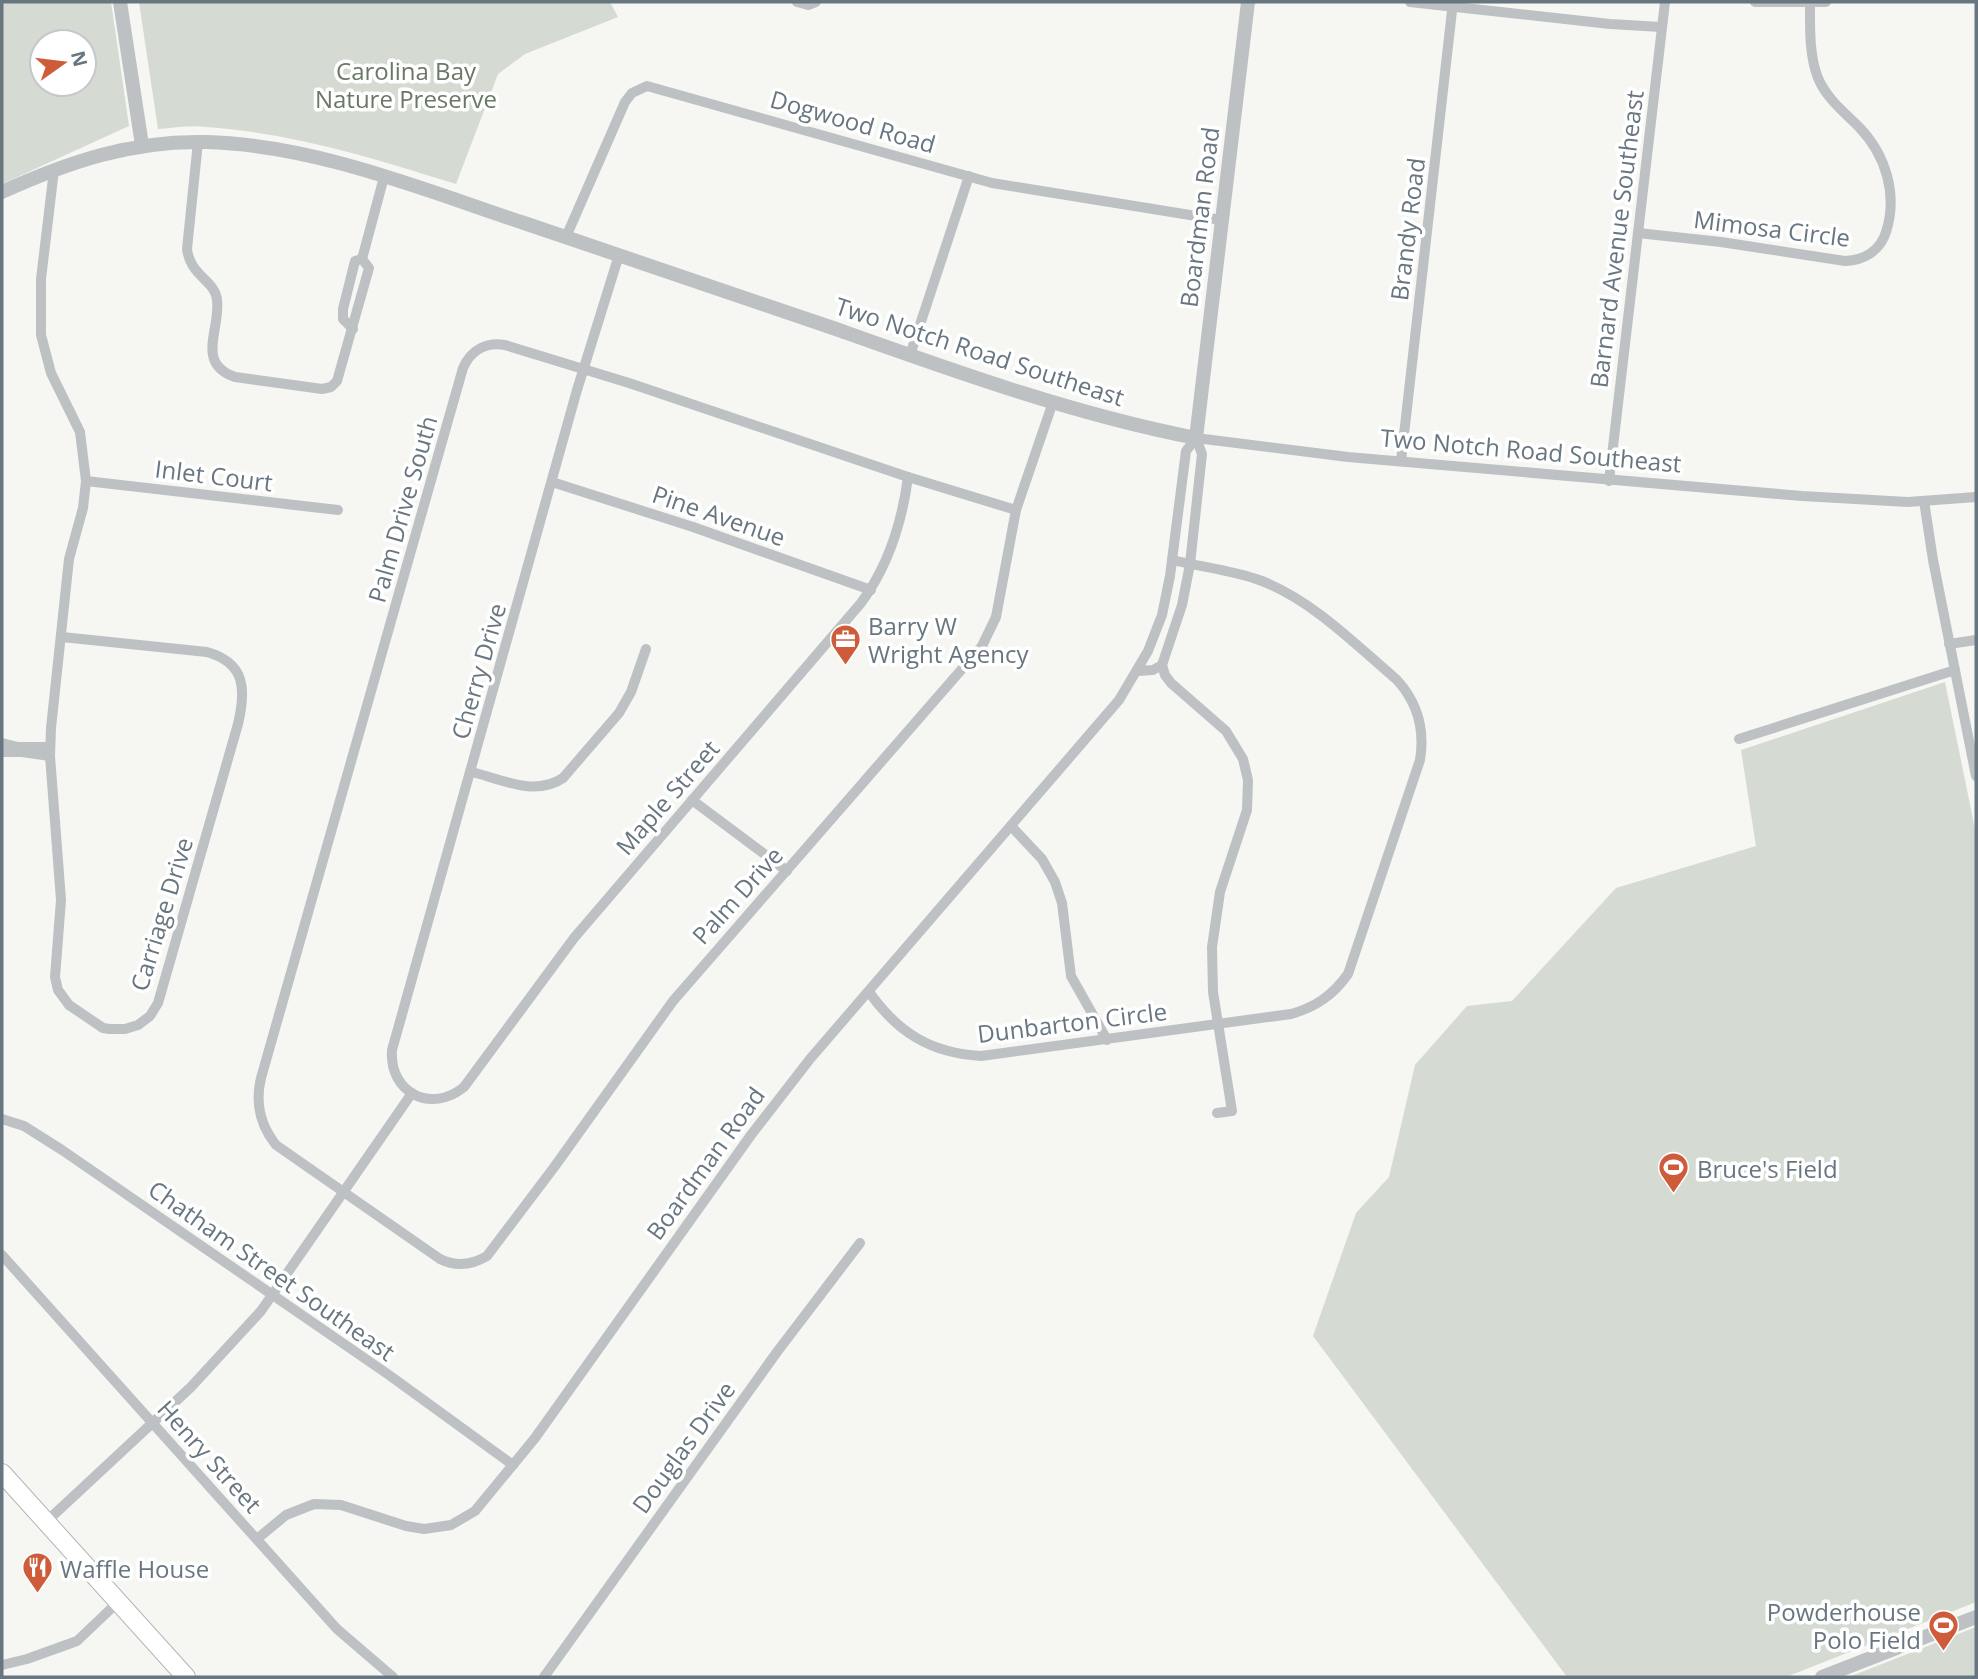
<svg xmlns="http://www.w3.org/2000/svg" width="1978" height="1679" font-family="'Open Sans',sans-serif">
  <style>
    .green { fill: #d5dad3; fill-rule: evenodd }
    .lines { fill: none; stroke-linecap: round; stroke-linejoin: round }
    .primary-casing { stroke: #b1b5b8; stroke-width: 20 }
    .minor { stroke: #bdc1c4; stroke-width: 10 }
    .tertiary { stroke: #bdc1c4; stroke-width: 14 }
    .primary { stroke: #fff; stroke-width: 18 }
    .labels { text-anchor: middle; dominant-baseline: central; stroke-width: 7; stroke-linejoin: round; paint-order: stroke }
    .park-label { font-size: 24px; fill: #6a7866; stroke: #fff }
    .street-label { font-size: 24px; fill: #687680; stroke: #fff }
    .poi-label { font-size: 24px; fill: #687680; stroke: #fff; text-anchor: start }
  </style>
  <rect width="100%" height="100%" fill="#f6f6f3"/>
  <g class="green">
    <path d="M2,2h109l18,124 -127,58zM42,42h42v42h-42z"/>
    <path d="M139,2h471l8,15 -93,37 -27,20 -42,110c-83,-26 -163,-51 -250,-57 -16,-2 -32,1 -48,2z"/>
    <path d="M1945,682l31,152v768l-190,75h-219l-254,-341 43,-123 33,-36 26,-112 52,-59 45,-5 104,-113 140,-42 -15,-96z"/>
    <path d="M1976,1627v50h-127z"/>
  </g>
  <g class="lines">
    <defs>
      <path id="primary" d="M2,1473l184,204"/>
    </defs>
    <use href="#primary" class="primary-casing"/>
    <g class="minor">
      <path d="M797,2l11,3 8,-3"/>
      <path d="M1410,2l200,22 51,3"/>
      <path d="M1755,2h71"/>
      <path d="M198,142l-11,107c3,27 28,31 30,51 4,29 -22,63 18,77l87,12 9,-2 6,-6 32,-113 -7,-9 22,-82"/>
      <path d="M54,170l-13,109v56l10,38 29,59 6,49 -3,27 -14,51 -18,169 -1,28 11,144 -6,77 3,13 11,15 34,23 7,1h15l13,-4 12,-9 8,-13 80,-279c8,-34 8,-61 -31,-72l-145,-15"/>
      <path d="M1638,233l83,9 124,19c19,-1 35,-10 41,-29 12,-37 0,-77 -27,-105 -16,-16 -32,-28 -41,-49 -9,-23 -8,-51 -8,-75"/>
      <path d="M566,237l59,-135 7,-9 15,-7 345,97 229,37"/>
      <path d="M619,255l-42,135 -185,660c-3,43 39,64 72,37l110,-149 287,-335c28,-38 41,-80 47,-126"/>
      <path d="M353,329l-10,-10v-10l12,-48 7,-2"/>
      <path d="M910,355l59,-179"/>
      <path d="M1196,438l152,19 454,39 106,6 68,-5"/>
      <path d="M1401,461l52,-459"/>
      <path d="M86,481l252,29"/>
      <path d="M1609,481l56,-479"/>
      <path d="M552,482l141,45 178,63"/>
      <path d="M1924,501l9,59 43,216"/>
      <path d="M1016,510l-108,-33 -279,-94 -124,-38c-19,-3 -34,5 -42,23l-202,710c-6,25 -1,47 15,67l164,114c16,8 32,6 47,-3l68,-90 118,-165 309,-355 14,-29 20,-107 37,-108"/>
      <path d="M1949,644l27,-4"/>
      <path d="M1162,665l3,10 6,8 55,48 17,28 5,21 -1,30 -27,82 -8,55 1,45 19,119 -15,2"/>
      <path d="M1138,671l15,-1 9,-5 20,-60 8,-41 12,-110 -6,-16"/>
      <path d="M1739,739l216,-69"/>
      <path d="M2,743l16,4h32"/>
      <path d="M2,752h20l28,4"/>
      <path d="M472,772c29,7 63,25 91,6l56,-65 12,-21 15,-43"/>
      <path d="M692,800l95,71"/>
      <path d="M1011,826l31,33 13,23 7,21 9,73 36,64"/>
      <path d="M869,992c29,41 62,61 112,64l310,-42c25,-7 42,-19 57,-40l72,-214c5,-31 -2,-57 -23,-80 -42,-36 -84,-79 -135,-99 -29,-11 -61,-14 -90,-21"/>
      <path d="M2,1119l22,7 38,24 327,225 124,90"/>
      <path d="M2,1255l335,374 56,48"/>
      <path d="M46,1522l145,-135 70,-76 151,-218"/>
      <path d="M257,1539l29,-24 28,-11 27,1 65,21 18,3 27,-4 24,-14 60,-73 216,-303 59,-76 309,-359 29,-49 14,-36 8,-39 16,-125 10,-13"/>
      <path d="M2,1665l25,-6 50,-18 41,-39"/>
      <path d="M544,1677l233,-325 83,-109"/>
    </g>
    <g class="tertiary">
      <path d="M120,2l22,143"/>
      <path d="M2,192c66,-30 131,-52 204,-50 110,3 218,48 321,82 103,35 206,70 309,105 118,42 237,85 360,109l52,-436"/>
      <path d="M1822,1677l154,-60"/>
    </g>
    <use href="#primary" class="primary"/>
  </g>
  <defs>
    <symbol id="office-pin" viewBox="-11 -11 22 30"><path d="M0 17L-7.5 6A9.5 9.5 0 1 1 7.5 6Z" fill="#ce5c3a" stroke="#fff"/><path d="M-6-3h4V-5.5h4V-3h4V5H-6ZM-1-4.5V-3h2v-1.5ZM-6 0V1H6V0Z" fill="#fff"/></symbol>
    <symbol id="stadium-pin" viewBox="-11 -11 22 30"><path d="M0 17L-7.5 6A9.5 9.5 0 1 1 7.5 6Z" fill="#ce5c3a" stroke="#fff"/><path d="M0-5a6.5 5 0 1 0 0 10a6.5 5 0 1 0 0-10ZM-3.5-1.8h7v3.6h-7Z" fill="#fff"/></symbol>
    <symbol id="restaurant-pin" viewBox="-11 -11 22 30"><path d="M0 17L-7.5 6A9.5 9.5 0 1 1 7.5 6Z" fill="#ce5c3a" stroke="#fff"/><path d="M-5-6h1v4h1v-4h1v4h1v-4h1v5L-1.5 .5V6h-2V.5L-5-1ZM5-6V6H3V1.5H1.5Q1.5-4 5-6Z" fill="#fff"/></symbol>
  </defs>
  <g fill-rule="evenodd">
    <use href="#office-pin" x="828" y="622" width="35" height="47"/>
    <use href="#stadium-pin" x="1656" y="1150" width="35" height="47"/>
    <use href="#restaurant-pin" x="20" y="1550" width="35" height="47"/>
    <use href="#stadium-pin" x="1926" y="1608" width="35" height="47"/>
  </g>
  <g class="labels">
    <g class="park-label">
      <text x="406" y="70">Carolina Bay<tspan x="406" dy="28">Nature Preserve</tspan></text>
    </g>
    <g class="street-label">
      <text transform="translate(853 121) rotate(16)">Dogwood Road</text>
      <text transform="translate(1199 217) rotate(-83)">Boardman Road</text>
      <text transform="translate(1772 228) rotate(7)">Mimosa Circle</text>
      <text transform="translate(1407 229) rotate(-83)">Brandy Road</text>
      <text transform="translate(1616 239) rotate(-83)">Barnard Avenue Southeast</text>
      <text transform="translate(980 351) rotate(18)">Two Notch Road Southeast</text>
      <text transform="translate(1531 450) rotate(5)">Two Notch Road Southeast</text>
      <text transform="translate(214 475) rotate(7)">Inlet Court</text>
      <text transform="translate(402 509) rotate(-74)">Palm Drive South</text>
      <text transform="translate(719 515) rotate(19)">Pine Avenue</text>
      <text transform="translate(478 671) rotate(-74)">Cherry Drive</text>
      <text transform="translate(667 797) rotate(-49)">Maple Street</text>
      <text transform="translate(737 895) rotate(-48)">Palm Drive</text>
      <text transform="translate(161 914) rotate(-73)">Carriage Drive</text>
      <text transform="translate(1072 1022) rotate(-7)">Dunbarton Circle</text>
      <text transform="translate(705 1163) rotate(-54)">Boardman Road</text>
      <text transform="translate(272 1270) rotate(35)">Chatham Street Southeast</text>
      <text transform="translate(683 1447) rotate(-54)">Douglas Drive</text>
      <text transform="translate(210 1456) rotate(48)">Henry Street</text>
    </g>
    <g class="poi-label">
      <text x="868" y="625">Barry W<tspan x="868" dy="28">Wright Agency</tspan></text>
      <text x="1697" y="1168">Bruce's Field</text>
      <text x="60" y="1568">Waffle House</text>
      <text x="1921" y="1611" text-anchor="end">Powderhouse<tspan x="1921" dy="28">Polo Field</tspan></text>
    </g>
  </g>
  <rect width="1978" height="1679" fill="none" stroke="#687680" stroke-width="7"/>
  <g transform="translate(63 63) rotate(76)"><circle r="33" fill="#ffffff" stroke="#c3c8cc" stroke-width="2"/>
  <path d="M0-5L12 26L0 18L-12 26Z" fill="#ce5c3a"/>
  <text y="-10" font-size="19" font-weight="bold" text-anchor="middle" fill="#687680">N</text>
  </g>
</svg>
